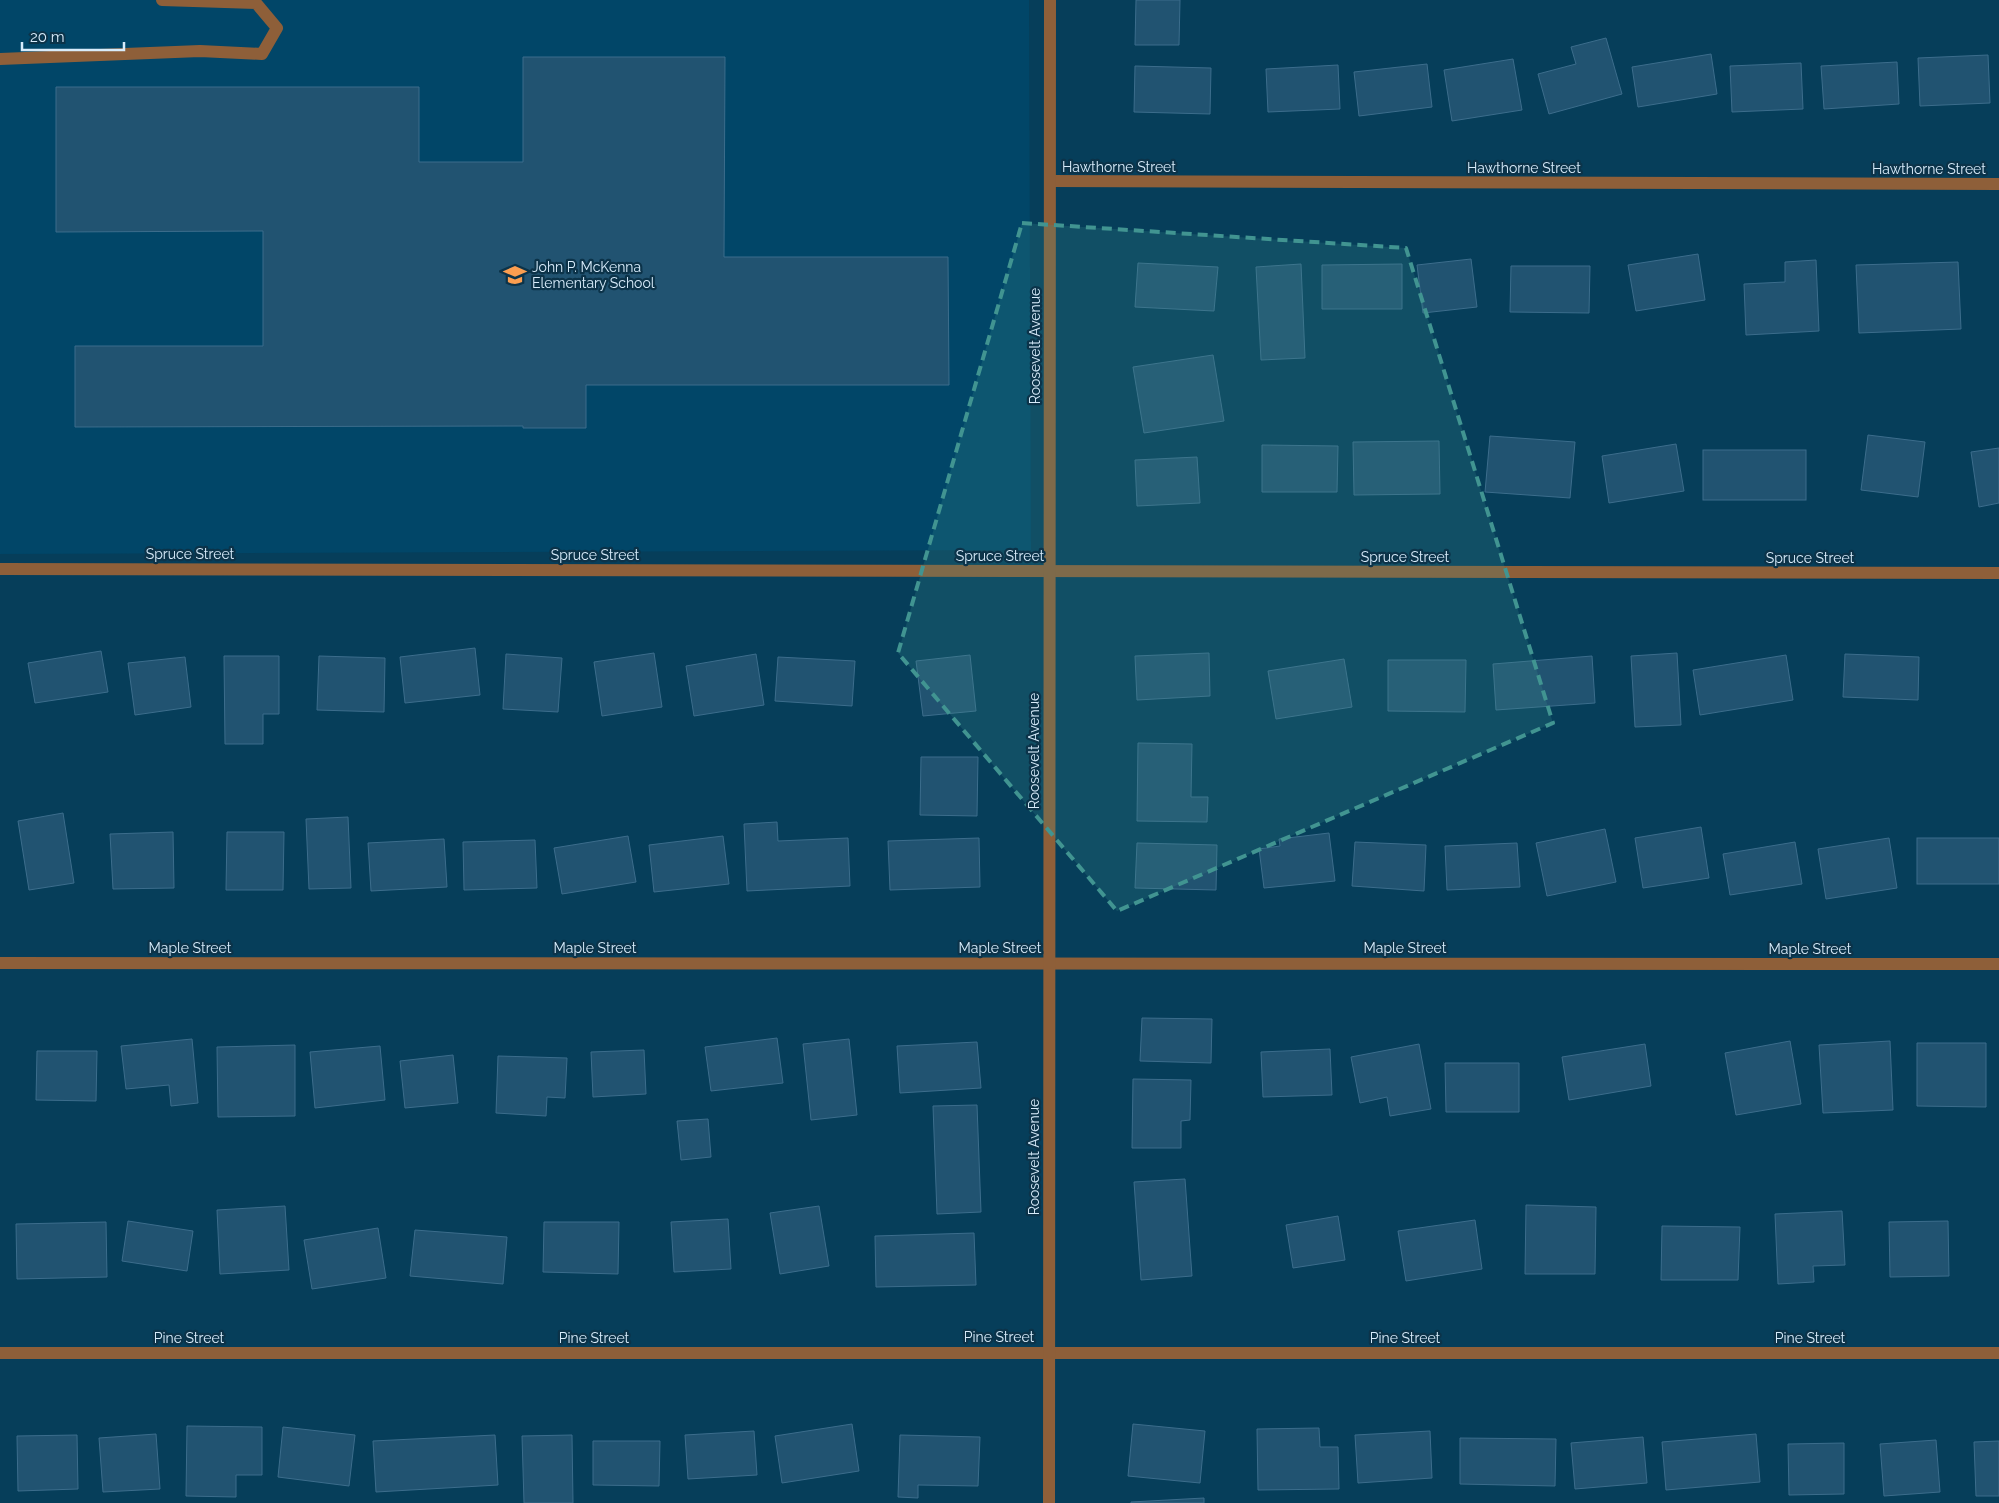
<svg xmlns="http://www.w3.org/2000/svg" width="1999" height="1503" font-family="Raleway,sans-serif">
  <style>
    .built { fill: #014668 }
    .building { fill: #215371; stroke: #3c6d8c }
    .lines { fill: none; stroke-linecap: round; stroke-linejoin: round }
    .lane { stroke: #8e5f39; stroke-width: 12 }
    .street { stroke: #8e5f39; stroke-width: 12 }
    .marked { fill: #419491; fill-opacity: 0.2; stroke: #419491; stroke-width: 4; stroke-dasharray: 10 6; stroke-linejoin: round }
    .labels { text-anchor: middle; dominant-baseline: central; stroke-width: 4.5; stroke-linejoin: round; paint-order: stroke }
    .street-label { font-size: 14px; fill: #d8ecfb; stroke: #0c3349 }
    .poi-label { font-size: 14px; fill: #d8ecfb; stroke: #0c3349; text-anchor: start }
  </style>
  <rect width="100%" height="100%" fill="#063e5a"/>
  <path class="built" d="M0,0h1029l2,550 -1031,4z"/>
  <g class="building">
    <path d="M1136,0h44l-1,45h-44z"/>
    <path d="M1606,38l16,56 -73,20 -11,-40 38,-10 -5,-17z"/>
    <path d="M1711,54l6,40 -79,13 -6,-40z"/>
    <path d="M1988,55l2,48 -70,3 -2,-48z"/>
    <path d="M523,57h202l-1,200h224l1,128h-363v43h-63v-2l-448,1v-81h188v-115l-207,1v-145h363v75h104z"/>
    <path d="M1513,59l9,51 -70,11 -8,-51z"/>
    <path d="M1897,62l2,42 -75,5 -3,-43z"/>
    <path d="M1801,63l2,46 -71,3 -2,-46z"/>
    <path d="M1427,64l5,43 -73,9 -5,-44z"/>
    <path d="M1338,65l2,44 -72,3 -2,-43z"/>
    <path d="M1135,66l76,2 -1,46 -76,-2z"/>
    <path d="M1698,254l7,46 -69,11 -8,-46z"/>
    <path d="M1471,259l6,48 -54,6 -6,-48z"/>
    <path d="M1816,260l3,71 -73,4 -2,-51 41,-2v-20z"/>
    <path d="M1958,262l3,67 -102,4 -3,-68z"/>
    <path d="M1138,263l80,4 -4,44 -79,-4z"/>
    <path d="M1301,264l4,94 -44,2 -5,-93z"/>
    <path d="M1402,264v45h-80v-44z"/>
    <path d="M1511,266h79l-1,47 -79,-1z"/>
    <path d="M1213,355l11,66 -80,12 -11,-66z"/>
    <path d="M1868,435l57,7 -7,55 -57,-7z"/>
    <path d="M1490,436l85,6 -5,56 -85,-6z"/>
    <path d="M1439,441l1,53 -86,1 -1,-53z"/>
    <path d="M1676,444l8,47 -75,12 -7,-47z"/>
    <path d="M1262,445l76,1 -1,46h-75z"/>
    <path d="M1999,448v55l-20,4 -8,-55z"/>
    <rect x="1703" y="450" width="103" height="50"/>
    <path d="M1197,457l3,46 -63,3 -2,-46z"/>
    <path d="M475,648l5,47 -75,8 -5,-46z"/>
    <path d="M101,651l7,41 -73,11 -7,-40z"/>
    <path d="M654,653l8,54 -60,9 -8,-54z"/>
    <path d="M1209,653l1,43 -73,4 -2,-44z"/>
    <path d="M1677,653l4,72 -46,2 -4,-71z"/>
    <path d="M506,654l56,4 -4,54 -55,-3z"/>
    <path d="M756,654l8,51 -70,11 -8,-50z"/>
    <path d="M1845,654l74,3 -1,43 -75,-3z"/>
    <path d="M970,655l6,56 -53,5 -7,-55z"/>
    <path d="M1786,655l7,45 -93,15 -7,-45z"/>
    <path d="M224,656h55v58h-16v30h-38z"/>
    <path d="M319,656l66,2 -1,54 -67,-2z"/>
    <path d="M1592,656l3,47 -99,7 -3,-46z"/>
    <path d="M185,657l6,50 -56,8 -7,-52z"/>
    <path d="M778,657l77,4 -3,45 -77,-5z"/>
    <path d="M1344,659l8,48 -76,12 -8,-48z"/>
    <path d="M1388,660h78l-1,52 -77,-1z"/>
    <path d="M1138,743l54,1 -1,53h17l-1,25 -70,-1z"/>
    <path d="M921,757h57l-1,59 -57,-1z"/>
    <path d="M63,813l11,70 -45,7 -11,-69z"/>
    <path d="M348,817l3,71 -42,1 -3,-70z"/>
    <path d="M777,822l1,19 70,-3 2,48 -103,5 -3,-67z"/>
    <path d="M1701,827l8,51 -66,10 -8,-50z"/>
    <path d="M1605,829l11,53 -69,14 -11,-53z"/>
    <path d="M173,832l1,56 -61,1 -3,-55z"/>
    <path d="M227,832h57l-1,58h-57z"/>
    <path d="M1329,833l6,48 -71,7 -5,-39 21,-3 -1,-7z"/>
    <path d="M628,836l8,46 -74,12 -8,-46z"/>
    <path d="M723,836l6,48 -75,8 -5,-47z"/>
    <path d="M979,838l1,49 -90,3 -2,-49z"/>
    <path d="M1889,838l8,50 -71,11 -8,-50z"/>
    <rect x="1917" y="838" width="82" height="46"/>
    <path d="M444,839l3,48 -76,4 -3,-48z"/>
    <path d="M535,840l2,48 -73,2 -1,-48z"/>
    <path d="M1355,842l71,3 -2,46 -72,-5z"/>
    <path d="M1795,842l7,42 -72,11 -7,-41z"/>
    <path d="M1137,843l80,2 -1,45 -81,-2z"/>
    <path d="M1517,843l3,44 -73,3 -2,-44z"/>
    <path d="M1142,1018l70,1 -1,44 -71,-2z"/>
    <path d="M777,1038l6,45 -72,8 -6,-44z"/>
    <path d="M192,1039l6,64 -27,3 -2,-21 -43,4 -5,-43z"/>
    <path d="M849,1039l8,76 -46,5 -8,-76z"/>
    <path d="M1790,1041l11,63 -65,11 -11,-62z"/>
    <path d="M1890,1041l3,69 -70,3 -4,-68z"/>
    <path d="M977,1042l4,46 -81,5 -3,-47z"/>
    <path d="M1917,1043h69v64l-69,-1z"/>
    <path d="M1419,1044l12,65 -41,7 -3,-19 -27,6 -9,-46z"/>
    <path d="M1645,1044l6,42 -82,14 -7,-43z"/>
    <path d="M295,1045v71l-77,1 -1,-70z"/>
    <path d="M380,1046l5,54 -70,8 -5,-56z"/>
    <path d="M1330,1049l2,46 -69,2 -2,-45z"/>
    <path d="M644,1050l2,44 -53,3 -2,-45z"/>
    <path d="M37,1051h60l-1,50 -60,-1z"/>
    <path d="M453,1055l5,48 -53,5 -5,-47z"/>
    <path d="M498,1056l69,2 -2,40 -18,-1 -1,19 -50,-3z"/>
    <path d="M1445,1063h74v49h-73z"/>
    <path d="M1133,1079l58,1 -1,40 -9,1v27h-49z"/>
    <path d="M977,1105l4,107 -44,2 -4,-108z"/>
    <path d="M708,1119l3,38 -30,3 -4,-39z"/>
    <path d="M1185,1179l7,97 -51,4 -7,-98z"/>
    <path d="M1526,1205l70,2 -1,67h-70z"/>
    <path d="M285,1206l4,64 -69,4 -3,-64z"/>
    <path d="M819,1206l10,60 -49,8 -10,-61z"/>
    <path d="M1842,1211l3,54 -32,1 1,16 -36,2 -3,-70z"/>
    <path d="M1338,1216l7,44 -52,8 -7,-43z"/>
    <path d="M728,1219l3,50 -57,3 -3,-50z"/>
    <path d="M1475,1220l7,49 -76,12 -8,-50z"/>
    <path d="M128,1221l65,10 -6,40 -65,-10z"/>
    <path d="M1948,1221l1,55 -59,1 -1,-55z"/>
    <path d="M106,1222l1,55 -90,2 -1,-55z"/>
    <path d="M544,1222h75l-1,52 -75,-2z"/>
    <path d="M1662,1226l78,1 -2,53h-77z"/>
    <path d="M378,1228l8,50 -74,11 -8,-49z"/>
    <path d="M415,1230l92,7 -4,47 -93,-8z"/>
    <path d="M974,1233l2,52 -100,2 -1,-51z"/>
    <path d="M852,1424l7,47 -77,12 -7,-47z"/>
    <path d="M1133,1424l72,7 -5,52 -72,-7z"/>
    <path d="M187,1426l75,1v48h-26v22l-50,-1z"/>
    <path d="M283,1427l72,8 -6,51 -71,-9z"/>
    <path d="M1319,1428l1,19h18l1,42 -81,1 -1,-61z"/>
    <path d="M754,1431l3,44 -69,4 -3,-44z"/>
    <path d="M1430,1431l2,47 -74,5 -3,-48z"/>
    <path d="M156,1434l4,55 -57,3 -4,-54z"/>
    <path d="M1756,1434l4,48 -94,8 -4,-48z"/>
    <path d="M77,1435l1,54 -60,2 -1,-55z"/>
    <path d="M495,1435l3,50 -122,7 -3,-51z"/>
    <path d="M572,1435l1,68h-49l-2,-67z"/>
    <path d="M900,1435l80,2 -2,49 -60,-1v13l-20,-1z"/>
    <path d="M1643,1437l4,46 -72,6 -4,-46z"/>
    <path d="M1460,1438l96,1 -1,47 -95,-2z"/>
    <path d="M1936,1440l4,52 -56,4 -4,-52z"/>
    <path d="M593,1441h67l-1,45 -66,-1z"/>
    <path d="M1999,1441v55h-23l-2,-54z"/>
    <path d="M1844,1443v51l-55,1 -1,-51z"/>
    <path d="M1204,1498v5h-73v-1z"/>
  </g>
  <g class="lines">
    <path class="lane" d="M0,59l200,-8 62,3 15,-26 -21,-25 -94,-3"/>
    <g class="street">
      <path d="M1050,181l949,3"/>
      <path d="M0,569l1999,4"/>
      <path d="M0,963l1999,1"/>
      <path d="M0,1353h1999"/>
      <path d="M1049,1503l1,-1503"/>
    </g>
  </g>
  <path class="marked" d="M1022,223l384,25 147,475 -436,188 -219,-258z"/>
  <defs>
    <symbol id="school-bare" viewBox="-9 -9 18 18"><path d="M0-5L7-2L0 1L-7-2ZM-4 1L0 2.5L4 1V4Q0 6-4 4Z" fill="#fb9e50" stroke="#0c3349" stroke-width="2.5" paint-order="stroke"/></symbol>
  </defs>
  <g fill-rule="evenodd">
    <use href="#school-bare" x="499" y="259" width="32" height="32"/>
  </g>
  <g class="labels">
    <g class="street-label">
      <text x="1119" y="167">Hawthorne Street</text>
      <text x="1524" y="168">Hawthorne Street</text>
      <text x="1929" y="169">Hawthorne Street</text>
      <text transform="translate(1035 346) rotate(-90)">Roosevelt Avenue</text>
      <text x="190" y="554">Spruce Street</text>
      <text x="595" y="555">Spruce Street</text>
      <text x="1000" y="556">Spruce Street</text>
      <text x="1405" y="557">Spruce Street</text>
      <text x="1810" y="558">Spruce Street</text>
      <text transform="translate(1034 751) rotate(-90)">Roosevelt Avenue</text>
      <text x="190" y="948">Maple Street</text>
      <text x="595" y="948">Maple Street</text>
      <text x="1000" y="948">Maple Street</text>
      <text x="1405" y="948">Maple Street</text>
      <text x="1810" y="949">Maple Street</text>
      <text transform="translate(1034 1157) rotate(-90)">Roosevelt Avenue</text>
      <text x="999" y="1337">Pine Street</text>
      <text x="189" y="1338">Pine Street</text>
      <text x="594" y="1338">Pine Street</text>
      <text x="1405" y="1338">Pine Street</text>
      <text x="1810" y="1338">Pine Street</text>
    </g>
    <g class="poi-label">
      <text x="532" y="267">John P. McKenna<tspan x="532" dy="16">Elementary School</tspan></text>
    </g>
  </g>
  <path d="M22 42v8h102v-8" fill="none" stroke="#d8ecfb" stroke-width="2.5"/>
  <text x="30" y="42" font-size="15" fill="#d8ecfb" stroke="#0c3349" stroke-width="4" paint-order="stroke">20 m</text>
</svg>
